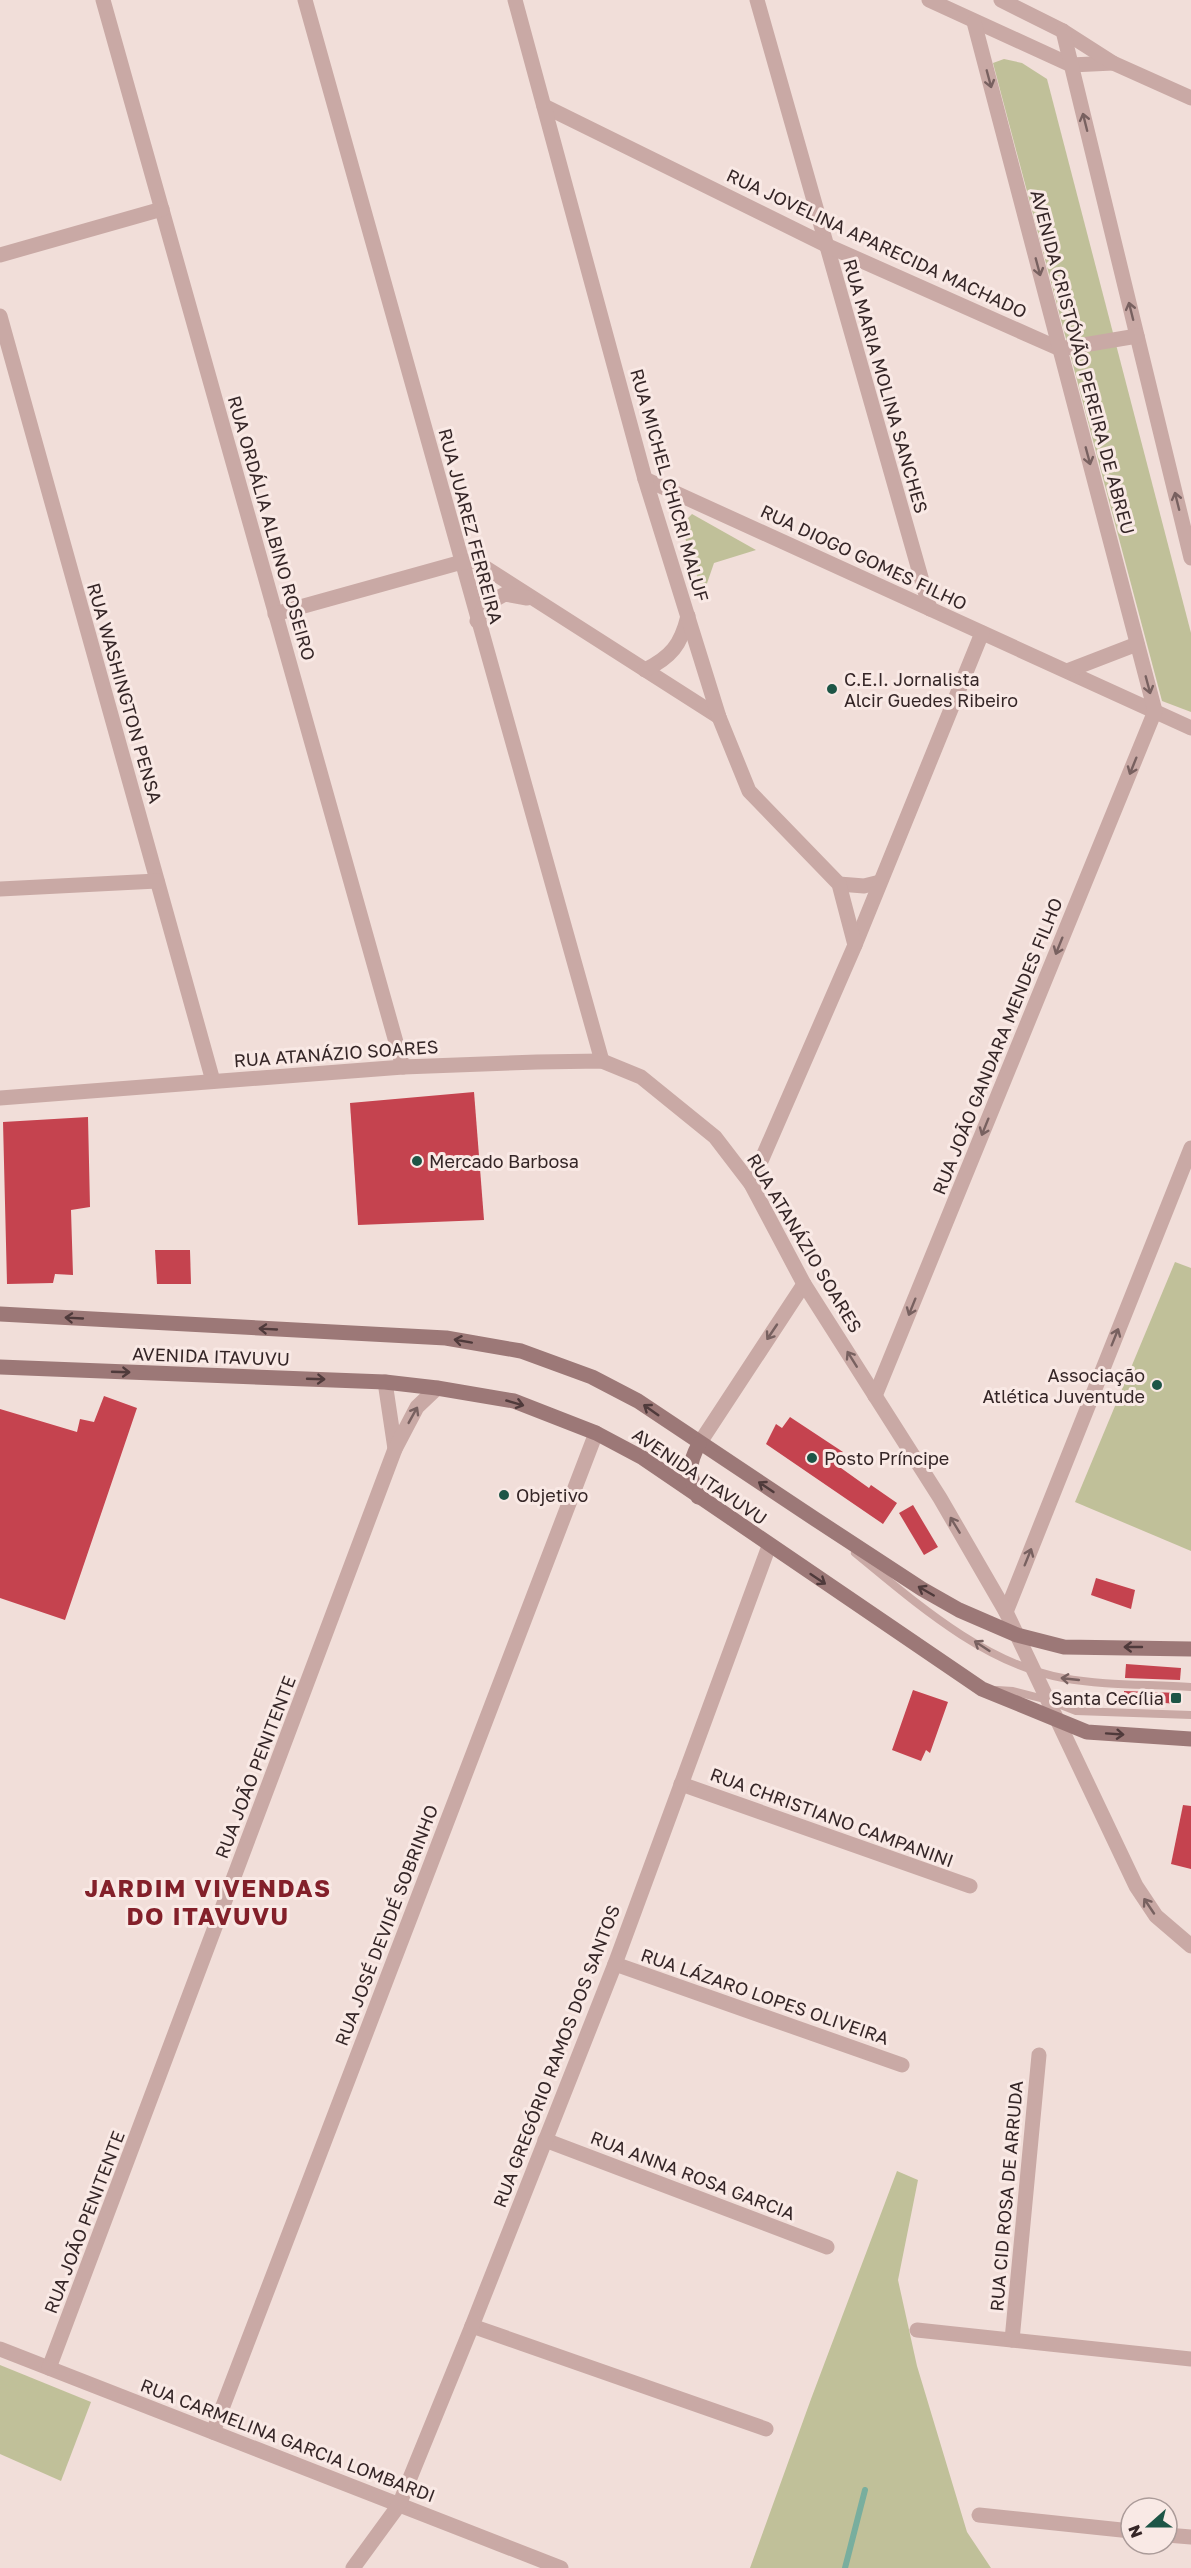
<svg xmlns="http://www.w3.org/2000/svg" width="1191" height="2568" font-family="'Golos Text',sans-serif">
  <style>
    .green { fill: #c0c099 }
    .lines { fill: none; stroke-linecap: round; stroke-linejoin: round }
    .stream { stroke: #78ae9e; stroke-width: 6 }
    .building { fill: #c5434f }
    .service { stroke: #c9a9a5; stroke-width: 8 }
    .minor { stroke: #c9a9a5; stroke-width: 15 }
    .tertiary { stroke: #c9a9a5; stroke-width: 15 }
    .secondary { stroke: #9c7877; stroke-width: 15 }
    .oneway { stroke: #786160 }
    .oneway2 { stroke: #4f3a3b }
    .poi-dot { fill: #1d5546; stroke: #f9e9e5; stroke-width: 2 }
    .labels { text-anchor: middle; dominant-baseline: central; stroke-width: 6; stroke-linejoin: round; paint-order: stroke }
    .street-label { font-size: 18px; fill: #352627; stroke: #f9e9e5 }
    .poi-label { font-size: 18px; fill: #352627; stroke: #f9e9e5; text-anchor: start }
    .district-label { font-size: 24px; font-weight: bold; letter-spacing: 1.5px; fill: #83202a; stroke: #f9e9e5 }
  </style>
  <rect width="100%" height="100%" fill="#f1ded9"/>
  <g class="green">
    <path d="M1004,59l18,4 25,16 144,554v79l-29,-11 -169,-638z"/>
    <path d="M692,514l64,36 -42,13 -11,32 -21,-67 4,-8z"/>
    <path d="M1175,1262l16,6v283l-116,-49z"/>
    <path d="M897,2171l21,9 -20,100 19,86 50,166 24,36h-241l61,-169z"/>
    <path d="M0,2365l91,37 -30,79 -61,-27z"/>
  </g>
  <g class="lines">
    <path class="stream" d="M845,2568l20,-78"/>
  </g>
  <g class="building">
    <path d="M474,1092l10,128 -126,5 -8,-122z"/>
    <path d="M88,1117l2,90 -19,3 2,65 -18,-1 -2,9 -46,1 -4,-162z"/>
    <path d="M155,1250h35l1,34h-34z"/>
    <path d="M104,1396l33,12 -72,212 -65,-22v-189l77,23 3,-13 14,3z"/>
    <path d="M790,1417l53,35 -9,11 35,25 2,-3 26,18 -14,21 -117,-80 10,-20 6,4z"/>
    <path d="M913,1505l25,42 -14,8 -25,-42z"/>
    <path d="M1096,1578l39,12 -4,19 -40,-14z"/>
    <path d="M1126,1664l55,4 -1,12 -55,-2z"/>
    <path d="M913,1690l35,12 -18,51 -4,-3 -5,11 -29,-11z"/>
    <path d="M1124,1691l55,2 -1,11 -54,-4z"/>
    <path d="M1183,1805l8,1v63l-20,-5z"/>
  </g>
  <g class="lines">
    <g class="service">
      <path d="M855,1553c60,49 129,111 208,125 42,8 86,6 128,9"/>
      <path d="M997,1690l16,1 35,9 28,11 115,4"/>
    </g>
    <g class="minor">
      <path d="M103,0l300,1067"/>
      <path d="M305,0l297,1061"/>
      <path d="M757,0l173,609"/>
      <path d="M929,0l142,65 42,-2"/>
      <path d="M1001,0l62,31 50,32 78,35"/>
      <path d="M1063,31l128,527"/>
      <path d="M544,106l282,139 234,104 77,-13"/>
      <path d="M0,255l162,-46"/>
      <path d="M0,316l213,765"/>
      <path d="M645,479l546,249"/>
      <path d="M275,614l187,-52 13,-1 244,156"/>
      <path d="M477,621l8,-16 20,-11 22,4"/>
      <path d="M645,670c26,-13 36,-25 43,-54"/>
      <path d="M1067,671l70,-27"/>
      <path d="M839,884l25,2 16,-4"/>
      <path d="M0,889l157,-8"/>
      <path d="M855,945l127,-312"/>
      <path d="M385,1382l10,67"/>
      <path d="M875,1396l280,-685 -181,-689"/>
      <path d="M699,1444l105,-160"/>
      <path d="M1006,1612l185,-464"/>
      <path d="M681,1784l289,102"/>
      <path d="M615,1964l287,101"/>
      <path d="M545,2140l282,107"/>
      <path d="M472,2326l294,103"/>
      <path d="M917,2330l274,29"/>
      <path d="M1012,2340l27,-285"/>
      <path d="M0,2349l561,219"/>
      <path d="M49,2368l346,-919 22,-42 20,-19"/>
      <path d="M213,2432l383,-999"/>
      <path d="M979,2515l152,16"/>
      <path d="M1167,2535l24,2"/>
      <path d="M353,2568l46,-63 73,-179 143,-362 154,-418"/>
    </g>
    <g class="tertiary">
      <path d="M515,0l130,479 74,238 30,74 90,93 16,61 -104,239"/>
      <path d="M0,1098l403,-31 134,-5 65,-1 39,16 74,60 36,47 53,100 136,214 66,114 130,274 20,30 35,30"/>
    </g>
    <g class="secondary">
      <path d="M0,1314l446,24 75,13 71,26 46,24 177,118 107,70 37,21 58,25 47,12 127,2"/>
      <path d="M0,1367l385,15 52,6 77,13 82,32 47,25 339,231 105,43 104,7"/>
      <path d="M698,1497c-9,-23 -11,-31 1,-53"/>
    </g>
  </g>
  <defs><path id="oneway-shaft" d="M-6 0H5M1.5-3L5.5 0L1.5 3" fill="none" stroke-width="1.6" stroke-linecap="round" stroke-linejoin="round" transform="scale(1.5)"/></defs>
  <g class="oneway">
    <use href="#oneway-shaft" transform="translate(989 79) rotate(75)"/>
    <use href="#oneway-shaft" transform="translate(1085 122) rotate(-104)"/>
    <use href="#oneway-shaft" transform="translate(1038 267) rotate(75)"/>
    <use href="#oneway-shaft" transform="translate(1131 311) rotate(-104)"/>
    <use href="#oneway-shaft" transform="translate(1088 456) rotate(75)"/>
    <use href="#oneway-shaft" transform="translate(1177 501) rotate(-104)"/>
    <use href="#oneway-shaft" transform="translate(1148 685) rotate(75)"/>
    <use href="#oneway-shaft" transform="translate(1133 766) rotate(112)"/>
    <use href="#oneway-shaft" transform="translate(1059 946) rotate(112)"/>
    <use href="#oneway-shaft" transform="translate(985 1127) rotate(112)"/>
    <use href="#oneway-shaft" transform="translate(912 1307) rotate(112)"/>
    <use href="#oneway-shaft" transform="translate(772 1332) rotate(124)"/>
    <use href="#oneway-shaft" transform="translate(1115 1337) rotate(-68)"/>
    <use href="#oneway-shaft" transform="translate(852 1359) rotate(-122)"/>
    <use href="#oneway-shaft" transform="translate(413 1415) rotate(-61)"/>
    <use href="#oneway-shaft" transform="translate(955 1525) rotate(-121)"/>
    <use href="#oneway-shaft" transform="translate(1028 1557) rotate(-68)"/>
    <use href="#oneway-shaft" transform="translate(982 1646) rotate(-147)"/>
    <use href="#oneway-shaft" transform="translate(1070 1679) rotate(-174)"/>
    <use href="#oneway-shaft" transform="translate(1149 1906) rotate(-124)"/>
  </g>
  <g class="oneway2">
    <use href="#oneway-shaft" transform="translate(74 1318) rotate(-177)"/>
    <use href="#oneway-shaft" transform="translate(268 1329) rotate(-177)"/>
    <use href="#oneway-shaft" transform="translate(463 1341) rotate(-170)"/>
    <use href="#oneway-shaft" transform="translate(121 1372) rotate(2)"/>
    <use href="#oneway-shaft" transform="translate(316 1379) rotate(2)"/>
    <use href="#oneway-shaft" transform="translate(515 1403) rotate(16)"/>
    <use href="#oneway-shaft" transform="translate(651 1410) rotate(-145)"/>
    <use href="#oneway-shaft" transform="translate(766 1487) rotate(-146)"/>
    <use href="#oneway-shaft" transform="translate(818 1579) rotate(34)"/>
    <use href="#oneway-shaft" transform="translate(926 1591) rotate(-150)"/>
    <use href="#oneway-shaft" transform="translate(1133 1647) rotate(-180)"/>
    <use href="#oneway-shaft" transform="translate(1115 1734) rotate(4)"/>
  </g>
  <g class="poi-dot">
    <circle cx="832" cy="689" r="6"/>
    <circle cx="417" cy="1161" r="6"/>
    <circle cx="1157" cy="1385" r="6"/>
    <circle cx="812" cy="1458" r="6"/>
    <circle cx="504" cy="1495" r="6"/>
    <rect x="1170" y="1692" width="12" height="12" rx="3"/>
  </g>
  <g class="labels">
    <g class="street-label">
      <text transform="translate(877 243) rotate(25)">RUA JOVELINA APARECIDA MACHADO</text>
      <text transform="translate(1083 362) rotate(75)">AVENIDA CRISTÓVÃO PEREIRA DE ABREU</text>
      <text transform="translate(886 386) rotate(74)">RUA MARIA MOLINA SANCHES</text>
      <text transform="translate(670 485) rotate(74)">RUA MICHEL CHICRI MALUF</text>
      <text transform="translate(471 526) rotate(75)">RUA JUAREZ FERREIRA</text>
      <text transform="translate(272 528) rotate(74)">RUA ORDÁLIA ALBINO ROSEIRO</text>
      <text transform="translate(864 557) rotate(25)">RUA DIOGO GOMES FILHO</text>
      <text transform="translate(125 693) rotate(74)">RUA WASHINGTON PENSA</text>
      <text transform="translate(997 1046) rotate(-68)">RUA JOÃO GANDARA MENDES FILHO</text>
      <text transform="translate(336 1053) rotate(-4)">RUA ATANÁZIO SOARES</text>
      <text transform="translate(805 1243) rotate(59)">RUA ATANÁZIO SOARES</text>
      <text transform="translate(211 1356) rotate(2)">AVENIDA ITAVUVU</text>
      <text transform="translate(700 1476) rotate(34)">AVENIDA ITAVUVU</text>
      <text transform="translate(255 1767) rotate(-69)">RUA JOÃO PENITENTE</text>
      <text transform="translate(832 1817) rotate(20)">RUA CHRISTIANO CAMPANINI</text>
      <text transform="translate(386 1925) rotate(-69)">RUA JOSÉ DEVIDÉ SOBRINHO</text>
      <text transform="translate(765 1996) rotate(19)">RUA LÁZARO LOPES OLIVEIRA</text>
      <text transform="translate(556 2056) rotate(-69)">RUA GREGÓRIO RAMOS DOS SANTOS</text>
      <text transform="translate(693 2175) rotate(21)">RUA ANNA ROSA GARCIA</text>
      <text transform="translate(1006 2196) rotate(-85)">RUA CID ROSA DE ARRUDA</text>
      <text transform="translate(84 2222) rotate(-69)">RUA JOÃO PENITENTE</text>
      <text transform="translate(288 2440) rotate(21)">RUA CARMELINA GARCIA LOMBARDI</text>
    </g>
    <g class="poi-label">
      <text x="844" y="679">C.E.I. Jornalista<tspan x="844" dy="21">Alcir Guedes Ribeiro</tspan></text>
      <text x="429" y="1161">Mercado Barbosa</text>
      <text x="1145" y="1375" text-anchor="end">Associação<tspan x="1145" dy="21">Atlética Juventude</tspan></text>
      <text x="824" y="1458">Posto Príncipe</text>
      <text x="516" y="1495">Objetivo</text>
      <text x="1164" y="1698" text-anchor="end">Santa Cecília</text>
    </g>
    <g class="district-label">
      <text x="208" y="1887">JARDIM VIVENDAS<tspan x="208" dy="28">DO ITAVUVU</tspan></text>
    </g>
  </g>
  <g transform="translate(1149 2526) rotate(249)"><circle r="28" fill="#f9e9e5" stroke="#ab9b99" stroke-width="1.5"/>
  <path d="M0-4.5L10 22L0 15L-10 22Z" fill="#1d5546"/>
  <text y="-9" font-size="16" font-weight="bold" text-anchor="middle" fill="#352627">N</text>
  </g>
</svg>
